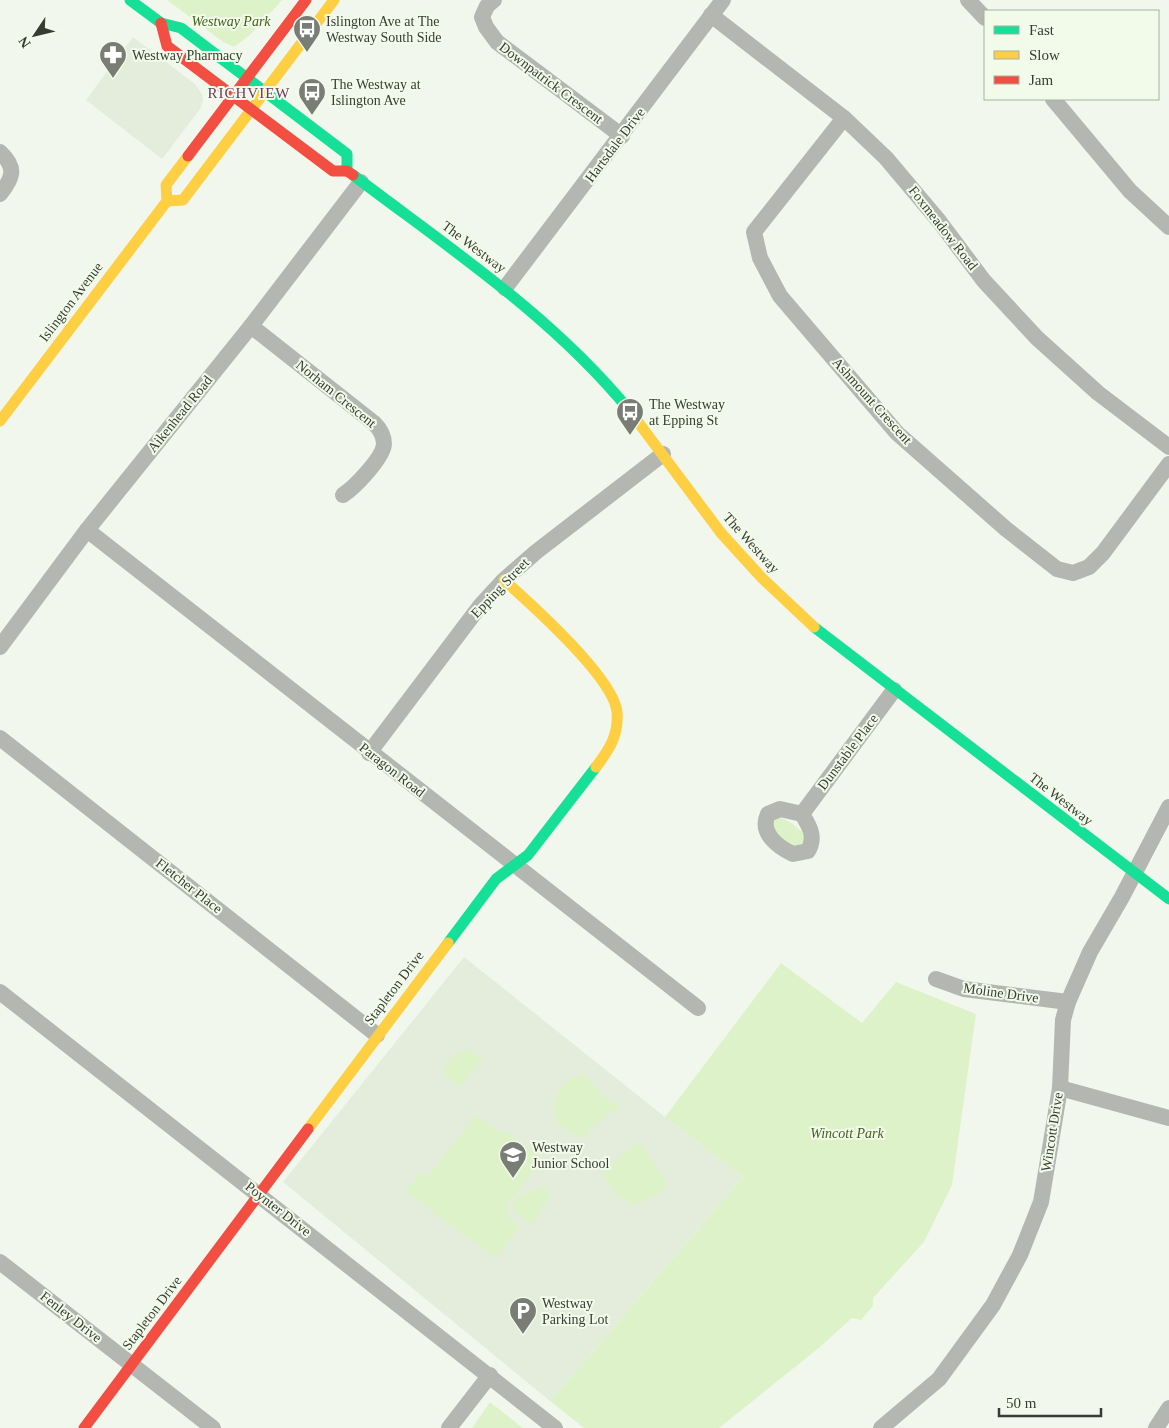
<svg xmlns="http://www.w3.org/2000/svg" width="1169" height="1428" font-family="Georgia,serif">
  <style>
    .built { fill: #e4eddb }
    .green { fill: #def2ca }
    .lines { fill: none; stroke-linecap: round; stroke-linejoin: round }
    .street { stroke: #b4b6b2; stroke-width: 16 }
    .fast { stroke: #16e098; stroke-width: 11 }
    .slow { stroke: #ffcf43; stroke-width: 11 }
    .jam { stroke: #f24e42; stroke-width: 11 }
    .labels { text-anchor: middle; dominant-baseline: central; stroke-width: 4; stroke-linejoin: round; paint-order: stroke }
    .park-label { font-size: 14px; font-style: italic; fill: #445f20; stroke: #f2fbe9 }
    .poi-label { font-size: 14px; fill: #383c35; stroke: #f2fbe9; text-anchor: start }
    .street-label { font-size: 14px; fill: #383c35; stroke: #f2fbe9 }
    .neighbourhood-label { font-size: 15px; letter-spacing: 1px; fill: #713660; stroke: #f2fbe9 }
  </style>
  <rect width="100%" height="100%" fill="#f2f7ed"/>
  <g class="built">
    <path d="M133,37l62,47 7,10 1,6 -3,9 -38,50 -76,-59z"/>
    <path d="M464,957l201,160 78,60 -193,224 -267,-219z"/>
  </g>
  <g class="green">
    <path d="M167,0h115l-31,34 -17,13 -11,-5z"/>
    <path d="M777,817c10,1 23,12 29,19l-1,9 -12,1 -20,-14 1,-13z"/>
    <path d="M781,963l81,60 34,-41 80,32 -24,171 -28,57 -51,56v8l-12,14 -9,-2 -32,29 -101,81h-135l-34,-27 193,-224 -78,-60z"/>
    <path d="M467,1048l15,12 -23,27 -18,-16 17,-20 4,3z"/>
    <path d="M582,1073l30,31 7,-2v7l-10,4 -27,25c-26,-8 -37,-26 -20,-51 4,-6 14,-10 20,-14z"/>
    <path d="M476,1115l24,19 4,-4 39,28 -34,44 -2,13 13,12 -25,31 -90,-67 16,-19 6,5z"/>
    <path d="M639,1142l30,43 -16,12 -21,8 -16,-10 -14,-23z"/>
    <path d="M546,1186l5,9 -19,30 -20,-15 4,-13z"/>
    <path d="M490,1402l33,26h-51z"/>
  </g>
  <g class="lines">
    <g class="street">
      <path d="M494,0l-7,6 -5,11 4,10 11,15 125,94"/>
      <path d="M968,0l17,18"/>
      <path d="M711,15l133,103 42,40 53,63 45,60 53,57 61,55 71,54"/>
      <path d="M1053,99l77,92 39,36"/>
      <path d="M844,118l-90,114 6,26 20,38 117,137 109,96 51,40 16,4 16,-6 14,-14 66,-89"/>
      <path d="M0,152c17,16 13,26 0,42"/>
      <path d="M505,288l218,-288"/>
      <path d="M251,326l123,97c6,6 10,12 10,21 -1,14 -29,43 -41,51"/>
      <path d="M87,530l611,478"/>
      <path d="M0,647l87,-117 164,-204 110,-144"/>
      <path d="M0,738l377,297"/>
      <path d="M369,753l111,-147 24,-26 32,-28 127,-98"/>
      <path d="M802,814c8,13 14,23 6,37l-15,3c-15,-7 -34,-21 -25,-40l12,-5 22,5 92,-124"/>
      <path d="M936,979l28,10 104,13"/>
      <path d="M0,992l555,436"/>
      <path d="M1060,1088l109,30"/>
      <path d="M0,1262l213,166"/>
      <path d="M449,1428l41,-53"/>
      <path d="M881,1428l58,-49 54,-74 27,-50 21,-53 19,-114 3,-68 5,-18 22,-50 32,-55 47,-90"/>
      <path d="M1156,1428l13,-20"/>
    </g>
    <g class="fast">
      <path d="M130,0l31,23 20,5 166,126v17"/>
      <path d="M353,175c96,73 199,141 276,235"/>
      <path d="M814,627l355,272"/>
      <path d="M448,943l48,-64 32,-24 68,-88"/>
    </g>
    <g class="slow">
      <path d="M167,201l16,-1 151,-200"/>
      <path d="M629,410l92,123 41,45 52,49"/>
      <path d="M0,421l167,-220 -1,-16 22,-29"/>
      <path d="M504,580c27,24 110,98 113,132 2,23 -8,38 -21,55"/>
      <path d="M308,1129l140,-186"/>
    </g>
    <g class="jam">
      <path d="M161,23l6,23 166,125h14l6,4"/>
      <path d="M188,156l118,-156"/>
      <path d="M84,1428l224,-299"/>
    </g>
  </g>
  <defs>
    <symbol id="bus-pin" viewBox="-11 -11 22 30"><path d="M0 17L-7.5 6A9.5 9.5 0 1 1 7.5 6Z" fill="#797d75" stroke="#f2fbe9"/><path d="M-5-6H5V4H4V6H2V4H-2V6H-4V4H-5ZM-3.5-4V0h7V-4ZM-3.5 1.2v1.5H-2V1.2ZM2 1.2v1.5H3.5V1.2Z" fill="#fff"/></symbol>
    <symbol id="pharmacy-pin" viewBox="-11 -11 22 30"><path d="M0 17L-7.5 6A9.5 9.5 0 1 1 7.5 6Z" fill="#797d75" stroke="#f2fbe9"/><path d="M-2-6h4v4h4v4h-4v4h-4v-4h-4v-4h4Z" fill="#fff"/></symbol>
    <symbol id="school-pin" viewBox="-11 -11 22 30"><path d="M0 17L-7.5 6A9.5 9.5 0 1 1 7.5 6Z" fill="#797d75" stroke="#f2fbe9"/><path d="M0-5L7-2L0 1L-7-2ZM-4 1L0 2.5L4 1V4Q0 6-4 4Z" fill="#fff"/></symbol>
    <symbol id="parking-pin" viewBox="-11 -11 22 30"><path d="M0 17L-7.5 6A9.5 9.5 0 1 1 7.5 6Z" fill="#797d75" stroke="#f2fbe9"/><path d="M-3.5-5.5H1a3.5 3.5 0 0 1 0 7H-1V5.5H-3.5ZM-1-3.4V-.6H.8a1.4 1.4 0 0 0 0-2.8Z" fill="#fff"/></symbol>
  </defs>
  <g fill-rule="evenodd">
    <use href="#bus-pin" x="291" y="13" width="32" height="43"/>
    <use href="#pharmacy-pin" x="97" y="39" width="32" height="43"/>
    <use href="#bus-pin" x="296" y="76" width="32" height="43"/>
    <use href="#bus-pin" x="614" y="396" width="32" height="43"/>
    <use href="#school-pin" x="497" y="1139" width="32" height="43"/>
    <use href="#parking-pin" x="507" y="1295" width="32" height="43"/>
  </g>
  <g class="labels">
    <g class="park-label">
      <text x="231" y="21">Westway Park</text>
      <text x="847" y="1133">Wincott Park</text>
    </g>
    <g class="poi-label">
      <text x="326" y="21">Islington Ave at The<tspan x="326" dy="16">Westway South Side</tspan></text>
      <text x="132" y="55">Westway Pharmacy</text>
      <text x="331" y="84">The Westway at<tspan x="331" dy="16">Islington Ave</tspan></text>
      <text x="649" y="404">The Westway<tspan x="649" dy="16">at Epping St</tspan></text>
      <text x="532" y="1147">Westway<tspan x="532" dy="16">Junior School</tspan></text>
      <text x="542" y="1303">Westway<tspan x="542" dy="16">Parking Lot</tspan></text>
    </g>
    <g class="street-label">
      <text transform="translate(551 83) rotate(37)">Downpatrick Crescent</text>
      <text transform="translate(615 145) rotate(-53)">Hartsdale Drive</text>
      <text transform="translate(943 228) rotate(52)">Foxmeadow Road</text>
      <text transform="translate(474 247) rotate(37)">The Westway</text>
      <text transform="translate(71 302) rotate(-53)">Islington Avenue</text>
      <text transform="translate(336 394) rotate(39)">Norham Crescent</text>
      <text transform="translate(872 401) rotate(48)">Ashmount Crescent</text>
      <text transform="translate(180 414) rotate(-51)">Aikenhead Road</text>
      <text transform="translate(751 543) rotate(48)">The Westway</text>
      <text transform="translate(500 588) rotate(-46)">Epping Street</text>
      <text transform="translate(848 752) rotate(-53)">Dunstable Place</text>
      <text transform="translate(392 770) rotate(38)">Paragon Road</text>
      <text transform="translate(1061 799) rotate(38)">The Westway</text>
      <text transform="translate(189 886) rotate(38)">Fletcher Place</text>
      <text transform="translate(394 988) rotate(-53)">Stapleton Drive</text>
      <text transform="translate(1001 993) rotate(8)">Moline Drive</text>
      <text transform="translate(1052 1132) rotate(-81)">Wincott Drive</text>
      <text transform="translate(278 1209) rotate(38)">Poynter Drive</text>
      <text transform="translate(152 1313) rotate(-53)">Stapleton Drive</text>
      <text transform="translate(71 1317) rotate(38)">Fenley Drive</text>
    </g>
    <g class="neighbourhood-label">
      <text x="249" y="93">RICHVIEW</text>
    </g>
  </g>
  <rect x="984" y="10" width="175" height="90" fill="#f2fbe9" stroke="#a8afa1"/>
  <rect x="994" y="26" width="25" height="8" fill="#16e098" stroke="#a8afa1"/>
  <text x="1029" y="35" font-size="15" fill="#383c35">Fast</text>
  <rect x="994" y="51" width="25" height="8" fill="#ffcf43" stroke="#a8afa1"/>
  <text x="1029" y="60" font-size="15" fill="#383c35">Slow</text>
  <rect x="994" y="76" width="25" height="8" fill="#f24e42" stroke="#a8afa1"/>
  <text x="1029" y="85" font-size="15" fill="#383c35">Jam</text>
  <g transform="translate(35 35) rotate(235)" stroke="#f2fbe9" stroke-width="4" paint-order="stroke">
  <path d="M0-4L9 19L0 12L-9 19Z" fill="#383c35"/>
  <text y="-8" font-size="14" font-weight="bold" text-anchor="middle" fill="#383c35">N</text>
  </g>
  <path d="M999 1408v8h102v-8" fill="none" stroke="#383c35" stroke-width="2.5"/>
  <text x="1006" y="1408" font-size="15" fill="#383c35" stroke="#f2fbe9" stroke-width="4" paint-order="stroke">50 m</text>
</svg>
